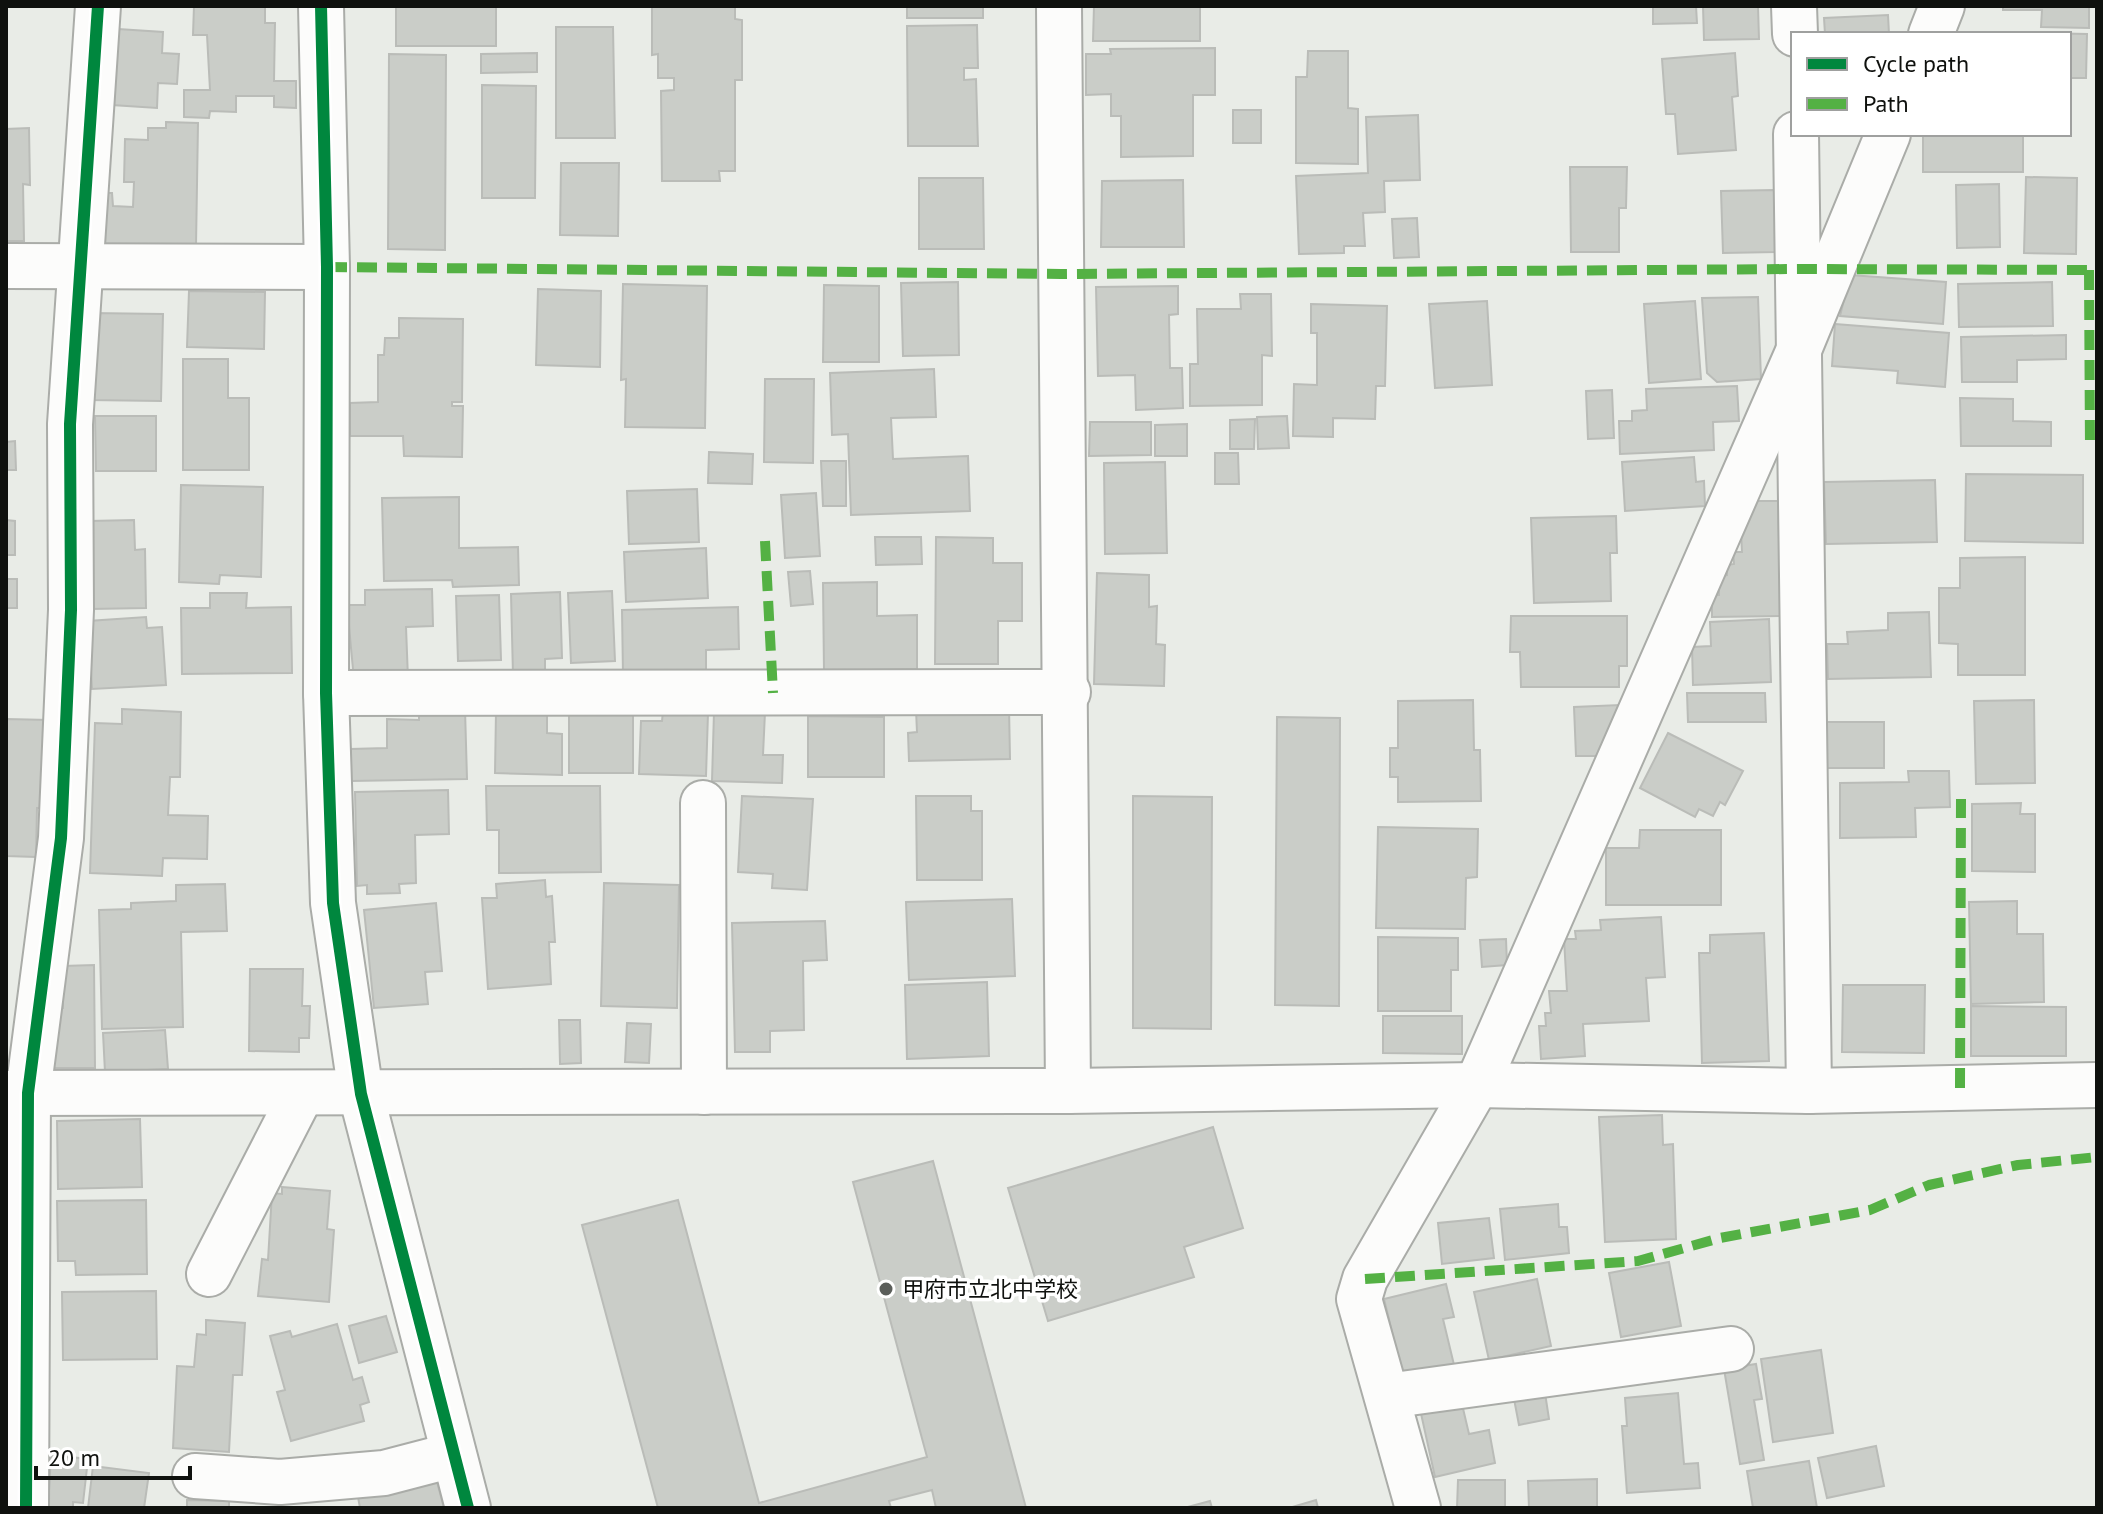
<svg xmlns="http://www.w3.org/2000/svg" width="2103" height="1514" font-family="'PT Sans','Noto Sans JP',sans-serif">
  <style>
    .building { fill: #cacdc8; stroke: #babcb8; stroke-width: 2 }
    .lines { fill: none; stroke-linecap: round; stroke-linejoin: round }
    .minor-casing { stroke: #aaaca8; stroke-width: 48 }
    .minor { stroke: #fcfcfb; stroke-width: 44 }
    .quiet { stroke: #54b144; stroke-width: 10; stroke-dasharray: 20 10; stroke-linecap: butt }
    .cycleway-casing { stroke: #fff; stroke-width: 17 }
    .cycleway { stroke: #00873e; stroke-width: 12 }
    .poi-dot { fill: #5b5e5a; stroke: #fff; stroke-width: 3 }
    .labels { text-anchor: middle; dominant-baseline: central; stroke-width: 7; stroke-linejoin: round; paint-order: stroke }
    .poi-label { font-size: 22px; fill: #0f110e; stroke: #fff; text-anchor: start }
  </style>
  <rect width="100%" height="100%" fill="#e9ece7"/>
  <g class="building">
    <path d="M194,6h71v17h10l-1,58h22v27l-22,-1v-11h-38v16l-26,-1 -1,7 -25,-1v-27h26l-3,-55h-14z"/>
    <rect x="396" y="6" width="100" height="40"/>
    <path d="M652,6h83v13l7,1v60h-7v91h-16l1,10h-58l-1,-90 13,-1v-12h-16v-24l-6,1z"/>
    <rect x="907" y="6" width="76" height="12"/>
    <path d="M1094,6h106v35h-107z"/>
    <path d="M1653,6h43l1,17 -44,1z"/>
    <path d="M1703,6h55l1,33 -55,1z"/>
    <path d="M2003,6h86v22l-48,-1 1,-17h-39z"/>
    <path d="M1888,15l1,19h-64l-1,-16z"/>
    <path d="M977,25l1,43h-14v12l12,-1 2,67h-70l-1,-120z"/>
    <path d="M556,27h57l2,111h-59z"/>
    <path d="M118,29l45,3 -1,21 17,1 -2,30 -19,-1 -1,25 -45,-3z"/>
    <path d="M2042,33l45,1 -1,44h-17v-44z"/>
    <path d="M1215,48v47h-22v61l-72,1v-41h-10v-22l-25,1v-41h25l-1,-5z"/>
    <path d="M1308,51h40v57l10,1v55l-62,-1v-86h11z"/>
    <path d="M537,53v19l-56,1v-19z"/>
    <path d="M1735,53l3,43 -6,1 4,53 -58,4 -3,-40h-9l-4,-55z"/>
    <path d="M389,54l57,1 -1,195 -57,-1z"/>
    <path d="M482,85l54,1 -1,112h-53z"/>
    <rect x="1233" y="110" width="28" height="33"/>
    <path d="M1418,115l2,65 -36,1 1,31 -22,1 2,33h-21v7l-45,1 -3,-78 72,-3 -2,-56z"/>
    <path d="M166,122l32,1 -2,123 -96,-2v-51h12l1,13 20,1 1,-25h-10l1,-43 23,1v-12h18z"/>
    <path d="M29,128l1,57 -7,-1 1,57h-18v-112z"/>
    <rect x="1923" y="134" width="100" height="38"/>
    <path d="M561,163h58l-1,73 -58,-1z"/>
    <path d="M1570,167h57l-1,41h-7v44h-48z"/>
    <path d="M2026,177l51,1 -1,76 -52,-1z"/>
    <path d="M919,178h64l1,71h-65z"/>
    <path d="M1183,180l1,67h-83l1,-66z"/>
    <path d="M1999,184l1,63 -43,1 -1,-63z"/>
    <path d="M1774,190l2,62 -53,1 -2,-62z"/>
    <path d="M1417,218l2,39 -25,1 -2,-39z"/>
    <path d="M1850,275l96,7 -3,42 -103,-8z"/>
    <path d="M958,282l1,73 -56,1 -2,-73z"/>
    <path d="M2052,282l1,44 -94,1 -1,-43z"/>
    <path d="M623,284l84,2 -2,142 -80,-1 1,-48 -5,1z"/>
    <path d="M824,285l55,1v76h-56z"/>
    <path d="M1178,286v28l-9,1 1,53h12l1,40 -47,2 -1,-35 -37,1 -2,-89z"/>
    <path d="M538,289l63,2 -1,76 -64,-2z"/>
    <path d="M189,291l76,1 -1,57 -77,-2z"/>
    <path d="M1240,294h31l1,62 -10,-1v50l-72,1v-42h8l-1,-55h44z"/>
    <path d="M1758,297l3,82 -44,3 -10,-9 -5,-75z"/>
    <path d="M1487,301l5,84 -57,3 -6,-84z"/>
    <path d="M1695,301l6,78 -52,4 -5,-79z"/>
    <path d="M1311,304l76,2 -2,80h-9l-1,33 -42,-1v19l-40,-1 1,-52 23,1v-52h-6z"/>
    <path d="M91,313l72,1 -2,87 -72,-1z"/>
    <path d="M399,318l64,1 -1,83h-10v4h11l-1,51 -58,-1 -1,-20h-53v-33l28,-1v-47h6l1,-17h14z"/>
    <path d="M1835,324l114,9 -4,54 -48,-4 1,-12 -66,-5z"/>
    <path d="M2066,335v24l-49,1v22h-55l-1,-45z"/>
    <path d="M183,359h45v39h21v72h-66z"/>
    <path d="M934,369l2,48 -45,1 2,41 75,-3 2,55 -119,4 -3,-81 -16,1 -2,-62z"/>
    <path d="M765,379h49l-1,84 -49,-1z"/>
    <path d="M1737,386l2,35 -26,1 1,28 -94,4 -1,-33h13v-10l15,-1 -1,-21z"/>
    <path d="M1612,390l2,48 -26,1 -2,-48z"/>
    <path d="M1960,398l53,1v22l38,1v24h-90z"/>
    <path d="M95,416h61v55h-60z"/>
    <path d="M1287,416l2,32 -31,1 -1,-32z"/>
    <path d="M1255,419l-1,30h-24v-29z"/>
    <path d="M1090,422h61v33l-62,1z"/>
    <path d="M1187,424v32h-32v-31z"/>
    <path d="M15,441l1,29h-10v-28z"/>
    <path d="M709,452l44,2 -1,30 -44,-1z"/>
    <path d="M1215,453h23l1,31h-24z"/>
    <path d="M1694,457l2,25 8,-1 1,25 -80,5 -3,-49z"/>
    <path d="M821,461h25v45h-23z"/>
    <path d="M1165,462l2,91 -62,1 -1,-91z"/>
    <path d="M1966,474l117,1v68l-118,-2z"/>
    <path d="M1935,480l2,62 -111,2 -2,-62z"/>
    <path d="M181,485l82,2 -2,90 -41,-2 -1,9 -40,-2z"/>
    <path d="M697,489l2,53 -70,2 -2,-53z"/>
    <path d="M816,493l4,63 -35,2 -4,-63z"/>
    <path d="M459,497v51l59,-1 1,38 -66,2 -1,-7 -68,1 -2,-83z"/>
    <path d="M1757,501h21l3,115 -69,1v-22h7v-19l8,-1v-10l7,-1 -1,-12h9l-1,-20z"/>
    <path d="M1616,516l1,37h-7l1,48 -77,2 -3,-85z"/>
    <path d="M6,520l9,1v34h-9z"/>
    <path d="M134,520l1,30 10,-1 1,59 -55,1 -2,-88z"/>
    <path d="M875,537h46l1,27 -46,1z"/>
    <path d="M936,537l57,1v25h29v58h-24v43h-63z"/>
    <path d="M706,548l2,50 -82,4 -2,-50z"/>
    <path d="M2025,557v118h-67v-31l-19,-1v-55h21v-30z"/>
    <path d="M810,571l3,33 -22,2 -3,-34z"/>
    <path d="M1097,573l52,2v32l8,-1 -1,38 9,1 -1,41 -70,-2z"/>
    <path d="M6,579h11v29h-11v66z"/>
    <path d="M877,582v34l40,-1v54l-93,2 -1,-88z"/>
    <path d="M432,589l1,37 -27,1 2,52 -54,1 -7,-75h18v-15z"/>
    <path d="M612,591l3,70 -44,2 -3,-70z"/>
    <path d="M560,592l2,66 -17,1v16h-32l-2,-81z"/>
    <path d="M210,593h37l-1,15 45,-1 1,66 -110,1 -1,-66h29z"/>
    <path d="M499,595l2,65 -43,1 -2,-65z"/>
    <path d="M738,607l1,42 -33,1v23l-83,2 -1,-65z"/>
    <path d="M1929,612l2,65 -103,2 -1,-35h21l-1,-12 41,-2v-17z"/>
    <path d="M1511,616h116v50h-8v21h-98l-1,-35h-10z"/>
    <path d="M146,617l1,11 15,-1 4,58 -74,4 -4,-68z"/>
    <path d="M1769,619l2,63 -78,3 -1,-38 19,-1 -1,-24z"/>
    <path d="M1687,693h78l1,29h-78z"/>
    <path d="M1473,700l1,50h6l1,51 -83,1v-25h-8v-29h8v-47z"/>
    <path d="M2034,700l1,83 -59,1 -2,-83z"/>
    <path d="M1620,705l-21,51h-23l-2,-49z"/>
    <path d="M1009,707l1,52 -101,2 -1,-28 9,-1 -1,-22z"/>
    <path d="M122,709l59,3 -1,65h-10l-2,38 40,1 -1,43 -44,-1 -1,18 -72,-3 5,-150 27,1z"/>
    <path d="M465,709l2,70 -116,2v-32l36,-1v-29l32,1v-10z"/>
    <path d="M663,711l45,2 -2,63 -67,-2 2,-53h21z"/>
    <path d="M496,712l51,1v20l15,1v41l-67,-2z"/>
    <path d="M714,712h51l-2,43h20l-1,28 -70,-2z"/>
    <rect x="569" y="713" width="64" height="60"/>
    <path d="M808,716l76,1v60h-76z"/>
    <path d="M1277,717l63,1 -1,288 -64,-1z"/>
    <path d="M6,719l43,1 -2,88h-10l-1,49 -30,-1z"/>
    <rect x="1820" y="722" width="64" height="46"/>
    <path d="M1668,733l75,38 -18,34 -5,-3 -7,14 -14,-7 -4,8 -55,-29z"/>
    <path d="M1908,771h41l1,36 -35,1 1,29 -76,1v-55l69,-1z"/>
    <path d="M486,786h114l1,86 -102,1v-43h-12z"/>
    <path d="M448,790l1,44 -34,1 1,48 -17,1 1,9 -33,1v-9l-10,1 -2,-94z"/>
    <path d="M742,796l71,3 -6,91 -35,-2 1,-14 -35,-2z"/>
    <path d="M916,796h55v15h11v69h-65z"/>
    <path d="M1133,796l79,1 -1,232 -78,-1z"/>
    <path d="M2021,803l-1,11h15v58l-63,-1v-67z"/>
    <path d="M1378,827l100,2 -1,48 -11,1 -1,51 -89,-1z"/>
    <path d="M1640,830h81v75h-115v-57h33z"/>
    <path d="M545,880l1,17 6,-1 3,46h-6l2,42 -63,5 -6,-91h15l-1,-14z"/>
    <path d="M604,883l75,2 -2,123 -76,-2z"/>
    <path d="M225,884l2,47 -46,1 2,95 -81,2 -3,-119 32,-1v-6l45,-2v-16z"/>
    <path d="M1012,899l3,77 -106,4 -3,-78z"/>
    <path d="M2017,901v33h26l1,68 -73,2 -2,-102z"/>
    <path d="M436,903l6,68 -17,1 3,32 -54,4 -10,-98z"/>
    <path d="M1661,917l4,60 -19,1 3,43 -66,3 2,32 -44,3 -2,-33h7l-1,-13h6l-2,-22h18l-3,-52h12l-1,-8 26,-1 -1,-10z"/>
    <path d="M825,921l2,39 -24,1 1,69 -34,1v21h-35l-3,-129z"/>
    <path d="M1764,933l5,128 -67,2 -3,-110h11v-18z"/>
    <path d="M1378,937l80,1v32h-7v41h-73z"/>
    <path d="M1506,939l1,26 -25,2 -2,-27z"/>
    <path d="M94,965l1,103h-44v-60h12v-42z"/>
    <path d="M250,969h53l-1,37h8l-1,32h-10v14l-50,-1z"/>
    <path d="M987,982l2,74 -82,3 -2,-74z"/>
    <path d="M1843,985h82l-1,68 -82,-1z"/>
    <path d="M1971,1006l95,1v49h-95z"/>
    <path d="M1383,1016h79v38l-79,-1z"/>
    <path d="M559,1020h21l1,43 -21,1z"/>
    <path d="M627,1023l24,1 -2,39 -24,-1z"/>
    <path d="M165,1030l3,39 -63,3 -2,-39z"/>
    <path d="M1662,1115l1,30 10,-1 3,95 -71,3 -6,-125z"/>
    <path d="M140,1119l2,68 -84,2 -1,-68z"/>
    <path d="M1213,1127l30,101 -59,19 10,30 -146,44 -40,-133z"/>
    <path d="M933,1161l93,347h-90l-4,-18 -43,11 2,7h-233l-76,-283 96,-25 81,303 168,-46 -74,-275z"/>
    <path d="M282,1187l48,4 -3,38 7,1 -5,72 -71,-6 4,-37 6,1 4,-67 10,1z"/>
    <path d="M146,1200l1,74 -71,1 -1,-14h-17l-1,-60z"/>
    <path d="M1558,1204l1,23h8l2,26 -64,7 -5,-51z"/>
    <path d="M1489,1218l5,40 -52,6 -4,-41z"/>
    <path d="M1669,1262l12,64 -60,11 -12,-64z"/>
    <path d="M1537,1279l14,67 -62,14 -15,-68z"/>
    <path d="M1446,1284l8,33 -11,2 12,50 -51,12 -20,-82z"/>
    <path d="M156,1291l1,68 -94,1 -1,-68z"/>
    <path d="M386,1316l11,36 -38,11 -10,-37z"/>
    <path d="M206,1320l39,3 -3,52h-9l-4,77 -56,-4 4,-82 17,1 3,-33 9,1z"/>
    <path d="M337,1324l16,56 9,-3 7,25 -9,3 4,16 -73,20 -14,-49 8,-2 -15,-54 20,-5 2,6z"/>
    <path d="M1821,1350l12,83 -60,9 -12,-83z"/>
    <path d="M1756,1364l6,35 -8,1 10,60 -24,4 -16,-95z"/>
    <path d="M1545,1393l4,26 -30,6 -5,-26z"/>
    <path d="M1678,1393l6,71 14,-1 2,25 -73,5 -5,-67h5l-2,-28z"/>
    <path d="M1461,1400l8,34 20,-4 6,33 -60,14 -15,-68z"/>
    <path d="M1876,1446l8,40 -57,12 -9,-40z"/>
    <path d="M51,1455l37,4 -5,44 -10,-1v6h-25z"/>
    <path d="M1809,1461l8,47h-64l-6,-37z"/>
    <path d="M93,1466l56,7 -5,35h-56z"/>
    <path d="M436,1478l8,30h-84l-2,-11z"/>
    <path d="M1597,1479v29h-68l-1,-27z"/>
    <path d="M1458,1480h47v28h-48z"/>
    <path d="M187,1500l42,1v7h-42z"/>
    <path d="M1316,1500l2,8h-29z"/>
    <path d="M1210,1501l2,7h-28z"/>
  </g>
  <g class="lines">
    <defs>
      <g id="minor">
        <path d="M321,6l6,261 -1,426 7,210 28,191 107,414"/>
        <path d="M1059,6l9,1085"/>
        <path d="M1794,6l1,28"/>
        <path d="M1931,34l11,-28"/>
        <path d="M1796,134l13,957"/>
        <path d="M6,266l321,1"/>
        <path d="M326,693l742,-1"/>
        <path d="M703,803l1,289"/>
        <path d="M6,1093l1062,-2 409,-6 332,6 288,-6"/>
        <path d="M209,1274l93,-181"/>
        <path d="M1387,1396l344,-47"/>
        <path d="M195,1476l85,6 104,-9 69,-18"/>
        <path d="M26,1508l2,-415 33,-255 10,-228 -1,-186 28,-418"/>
        <path d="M1418,1508l-59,-209 6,-20 112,-194 321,-733 90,-218"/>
      </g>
    </defs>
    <use href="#minor" class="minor-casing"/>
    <use href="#minor" class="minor"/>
    <g class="quiet">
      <path d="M327,267l734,7 736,-5 300,1"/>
      <path d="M2089,270l1,179"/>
      <path d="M765,541l8,152"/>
      <path d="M1960,1088l1,-289"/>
      <path d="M1365,1279l273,-18 82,-23 150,-28 59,-25 89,-20 79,-8"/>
    </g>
    <defs>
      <g id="cycleway">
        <path d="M321,6l6,261 -1,426 7,210 28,191 107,414"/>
        <path d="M26,1508l2,-415 33,-255 10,-228 -1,-186 28,-418"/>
      </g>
    </defs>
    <use href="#cycleway" class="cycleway-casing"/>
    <use href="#cycleway" class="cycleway"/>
  </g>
  <circle class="poi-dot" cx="886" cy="1289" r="8"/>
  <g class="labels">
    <g class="poi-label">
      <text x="902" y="1289">甲府市立北中学校</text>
    </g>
  </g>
  <rect width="2103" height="1514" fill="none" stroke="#0f110e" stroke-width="16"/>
  <rect x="1791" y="32" width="280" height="104" fill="#ffffff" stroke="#9fa09f" stroke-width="2"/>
  <rect x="1807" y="58" width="40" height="12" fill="#00873e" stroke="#9fa09f" stroke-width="2"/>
  <text x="1863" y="72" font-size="24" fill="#0f110e">Cycle path</text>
  <rect x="1807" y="98" width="40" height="12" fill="#54b144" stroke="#9fa09f" stroke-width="2"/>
  <text x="1863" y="112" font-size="24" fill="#0f110e">Path</text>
  <path d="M36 1466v12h154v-12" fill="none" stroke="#0f110e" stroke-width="4"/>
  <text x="48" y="1466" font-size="24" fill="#0f110e" stroke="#ffffff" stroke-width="6" paint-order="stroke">20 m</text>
</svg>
